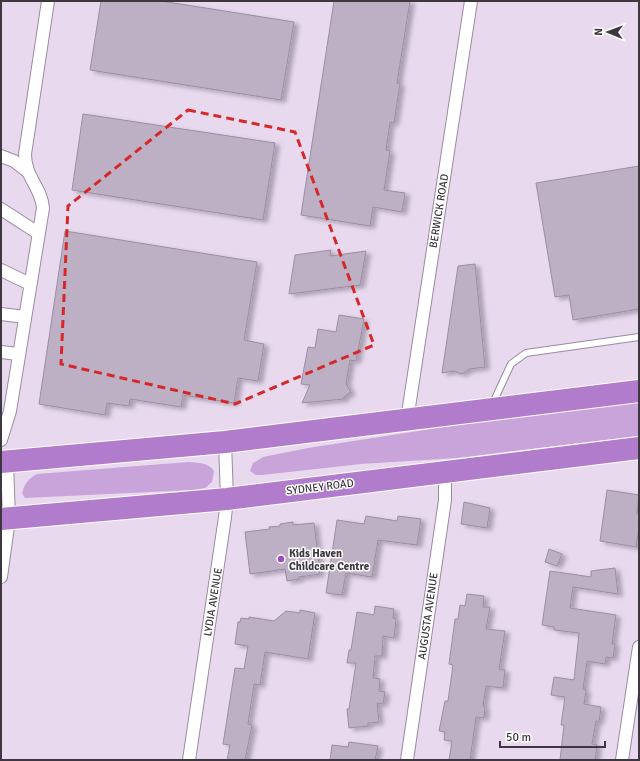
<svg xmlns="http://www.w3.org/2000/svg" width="640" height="761" font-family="Signika,sans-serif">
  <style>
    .green { fill: #c9a4da }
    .building { fill: #bdafc4; stroke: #9b8ea2; filter: url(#shadow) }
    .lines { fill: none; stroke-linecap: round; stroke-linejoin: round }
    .lane-casing { stroke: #988b9f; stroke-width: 8 }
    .street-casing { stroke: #988b9f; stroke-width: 14 }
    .highway-casing { stroke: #fff; stroke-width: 24 }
    .lane { stroke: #fff; stroke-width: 6 }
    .street { stroke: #fff; stroke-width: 12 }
    .highway { stroke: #b17ccb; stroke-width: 22 }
    .marked { fill: none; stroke: #d62828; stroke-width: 3; stroke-dasharray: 8 5; stroke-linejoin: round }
    .poi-dot { fill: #9c4dbe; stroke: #fff; stroke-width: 1.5 }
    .labels { text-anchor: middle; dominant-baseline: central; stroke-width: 3; stroke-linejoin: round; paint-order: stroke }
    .street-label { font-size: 11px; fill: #3d3840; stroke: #fff }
    .poi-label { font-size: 11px; font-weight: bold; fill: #3d3840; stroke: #fff; text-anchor: start }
  </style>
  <defs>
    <filter id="shadow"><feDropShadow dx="4.5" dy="2.5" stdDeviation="2" flood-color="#0004"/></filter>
  </defs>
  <rect width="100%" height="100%" fill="#e8d9ef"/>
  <g class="green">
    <path d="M639,402v34l-182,22 -96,6 -99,11h-6l-6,-4 3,-8 10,-6 45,-9 181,-28z"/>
    <path d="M188,462c10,1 20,0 26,9l-2,11 -7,6 -12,2 -168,8 -3,-5c3,-10 6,-14 15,-19z"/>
  </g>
  <g class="building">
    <path d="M101,1h60l133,21 -13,78 -191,-30z"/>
    <path d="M334,1h76l-13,82 3,1 -2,12 -4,27 -4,-1 -4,28 4,1 -6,39 21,3 -3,19 -29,-5 -3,19 -69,-11z"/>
    <path d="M83,114l192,29 -12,77 -191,-30z"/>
    <path d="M639,166v143l-66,11 -4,-25 -14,2 -19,-114z"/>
    <path d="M65,231l192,31 -13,78 20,4 -6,37 -20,-3 -4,25 -51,-8 -2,12 -51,-8 -1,7 -22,-3 -2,12 -66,-11z"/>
    <path d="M331,250l-1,6 36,-5 -6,34 -71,9 6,-39z"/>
    <path d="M475,264l10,103 -16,2 -7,5 -9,-3 -11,2 16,-107z"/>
    <path d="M339,315l25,4 -8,42 -6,-1 -4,24 5,8 -7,5v2l-42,4 8,-18 -9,-1 7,-37 7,1 3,-19 18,3z"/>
    <path d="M607,490l32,5 -2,19h2v14l-3,19 -36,-6z"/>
    <path d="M464,502l26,6 -3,20 -26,-4z"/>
    <path d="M366,516l31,5 1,-5 23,3 -4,26 -39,-5 -6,37 -26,-4 -4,22 -16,-2 11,-73 27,4z"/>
    <path d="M293,522v3l21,-2 6,51 -21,3v2l-12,2 -2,-12 -35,5 -5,-42 25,-3 -1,-2 11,-1v-2z"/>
    <path d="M549,549l13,5 -5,12 -12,-4z"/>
    <path d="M615,568l3,26 -45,-7 -3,21 46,7 -4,29h3l-2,14 -7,-1 -1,7 -18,-3 -4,28 3,1 -2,14 17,3 -2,15 -3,-1 -4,23 5,1 -2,15h-35l4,-35h-3l4,-28 -14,-2 3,-18 20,3 5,-47 -25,-3v-3l-12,-2 8,-54 41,6v-6z"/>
    <path d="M467,594l17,2 -1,11h7l-4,22 19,2 -6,38 6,1 -2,18 -17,-2 -3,20 2,1 -1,11 -8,-1 -6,43h-21l3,-19 -8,-1 1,-8 -6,-1 6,-30h3l5,-36 -4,-1 6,-45h3l2,-14 5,1z"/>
    <path d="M375,606l19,3 -1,9 3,1 -2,19 -11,-2 -1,20h-7l-2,22 7,1 -1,12 6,1 -2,12 -6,-1 2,19 -11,1v3l-19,2 -2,-19h2l7,-46h-9l2,-13h2l6,-38 17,3z"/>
    <path d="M300,610l15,3 -7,46 -43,-7 -5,33 -6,-1 -6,40 4,1 -7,35h-18l3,-15 -7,-1 12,-76 9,1 4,-23 -13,-2 3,-22h2l1,-4 8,1v-2l25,4 12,-10 14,2z"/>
    <path d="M349,742l29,4 -3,14h-45l2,-15 16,2z"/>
  </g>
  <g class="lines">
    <defs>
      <path id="lane" d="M492,405l19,-41 15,-11 113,-16"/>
      <g id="street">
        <path d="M1,156l13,5 13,10"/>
        <path d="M1,209l37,24"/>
        <path d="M1,270l29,14"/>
        <path d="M1,314l24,3"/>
        <path d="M1,352l17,2"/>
        <path d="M407,420l64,-419"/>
        <path d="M1,440l9,-29 33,-203c-2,-22 -18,-30 -18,-54l23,-153"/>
        <path d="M1,577l8,-58 -2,-57"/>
        <path d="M189,760l36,-243 2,-18 -2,-57"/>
        <path d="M407,760l38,-260v-17l-3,-11"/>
        <path d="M622,760l17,-113"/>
      </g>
      <g id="highway">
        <path d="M1,462l224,-20 414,-51"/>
        <path d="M1,519l226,-20 412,-51"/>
      </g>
    </defs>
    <use href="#lane" class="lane-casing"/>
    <use href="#street" class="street-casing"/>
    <use href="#highway" class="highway-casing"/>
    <use href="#lane" class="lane"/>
    <use href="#street" class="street"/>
    <use href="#highway" class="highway"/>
  </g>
  <path class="marked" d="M188,110l107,22 79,213 -139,59 -174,-40 7,-158z"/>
  <circle class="poi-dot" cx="281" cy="559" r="4"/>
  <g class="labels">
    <g class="street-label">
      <text transform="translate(439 211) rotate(-81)">BERWICK ROAD</text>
      <text transform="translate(320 487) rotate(-7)">SYDNEY ROAD</text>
      <text transform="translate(213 602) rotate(-81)">LYDIA AVENUE</text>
      <text transform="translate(428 616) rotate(-82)">AUGUSTA AVENUE</text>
    </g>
    <g class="poi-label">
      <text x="289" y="553">Kids Haven<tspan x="289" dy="13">Childcare Centre</tspan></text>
    </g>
  </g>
  <rect width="640" height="761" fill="none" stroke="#3d3840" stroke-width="4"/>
  <g transform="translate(608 32) rotate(271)" stroke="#ffffff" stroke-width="3" paint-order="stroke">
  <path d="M0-3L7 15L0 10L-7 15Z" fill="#3d3840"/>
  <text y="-6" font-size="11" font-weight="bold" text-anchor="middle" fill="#3d3840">N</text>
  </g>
  <path d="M500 741v6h105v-6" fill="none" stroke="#3d3840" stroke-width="2"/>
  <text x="506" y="741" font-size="12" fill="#3d3840" stroke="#ffffff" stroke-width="3" paint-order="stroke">50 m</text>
</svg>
